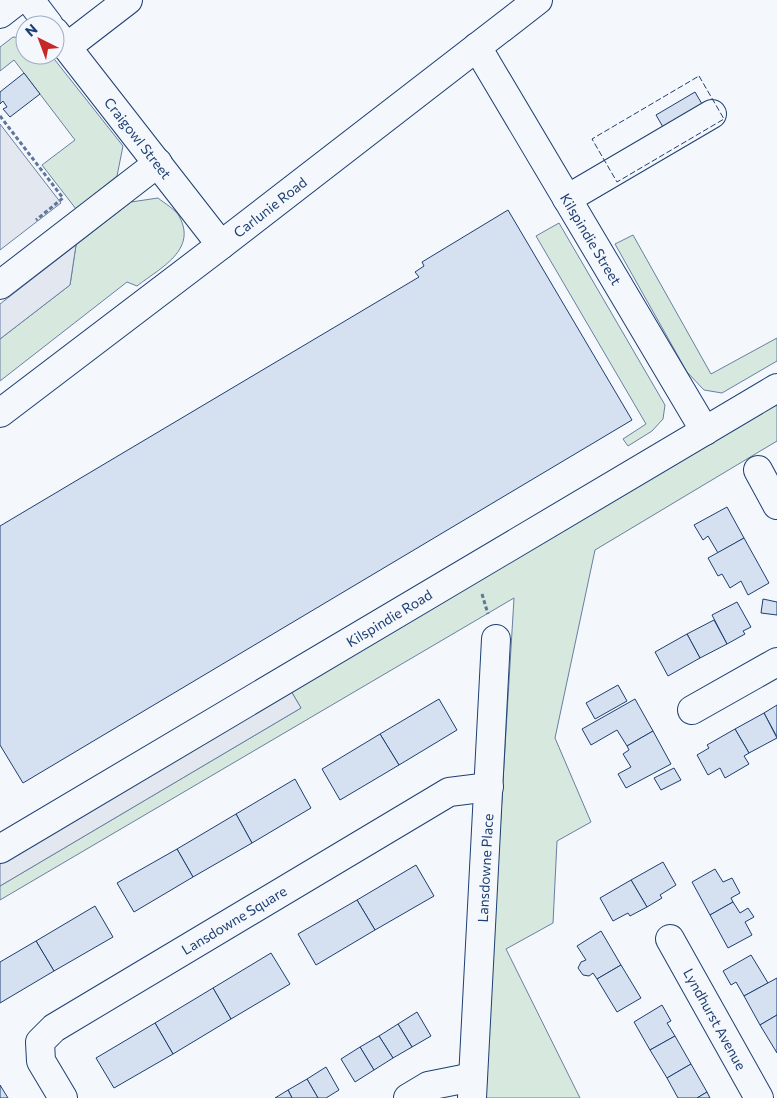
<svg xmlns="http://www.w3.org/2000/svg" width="777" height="1098" font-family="Commissioner,sans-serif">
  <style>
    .green { fill: #d7e8df; stroke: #687fa3 }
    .parking { fill: #e3e8f0; stroke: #687fa3 }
    .building { fill: #d5e0f0; stroke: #1d3f73 }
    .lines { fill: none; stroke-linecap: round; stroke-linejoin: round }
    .minor-casing { stroke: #1d3f73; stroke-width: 30 }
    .path { stroke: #5e769c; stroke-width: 3; stroke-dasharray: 4 2.5; stroke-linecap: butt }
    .minor { stroke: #f4f7fb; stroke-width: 28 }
    .fence { stroke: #1d3f73; stroke-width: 1; stroke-dasharray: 6 2.5; stroke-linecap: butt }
    .labels { text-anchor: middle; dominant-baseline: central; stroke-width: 4; stroke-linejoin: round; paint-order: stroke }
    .street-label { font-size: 14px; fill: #1d3f73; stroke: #f4f7fb }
  </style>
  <rect width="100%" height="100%" fill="#f4f7fb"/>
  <g class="green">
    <path d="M13,37l12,1v17h26l72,91 -6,30 -41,33 -34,-44 33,-25 -61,-80 -14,11v-24z"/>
    <path d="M158,198c6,5 17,11 21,18 19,34 -19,52 -42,70l-10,-4 -127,99v-42l70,-54 6,-40 55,-43z"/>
    <path d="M559,223l106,182 -2,14 -11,12 -24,15 -5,-7 23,-15 -110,-188z"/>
    <path d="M633,235l78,139 66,-36v23l-55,32 -18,-3 -17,-18 -72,-128z"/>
    <path d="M777,402v39l-182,109 -40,188 36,84 -34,19 -4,82 -47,26 74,149h-96l30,-500 -514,302v-14l301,-178 -10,-17z"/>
  </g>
  <g class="parking">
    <path d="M0,124l61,79 -61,47z"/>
    <path d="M76,245l-6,40 -70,54v-35z"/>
    <path d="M291,691l10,17 -301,178v-22z"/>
  </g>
  <g class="building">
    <path d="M24,73l16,21 -30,23 -7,-8 4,-2 -4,-6 -3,3v-12z"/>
    <path d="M695,92l7,12 -39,23 -7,-12z"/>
    <path d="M508,210l124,210 -609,363 -23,-38v-219l419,-249 -4,-5 9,-6 -2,-4z"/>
    <path d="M727,507l17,31 -26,15 -10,-17 -5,4 -9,-15z"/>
    <path d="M744,538l25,45 -21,12 -7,-14 -11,7 -8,-14 -4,2 -10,-18z"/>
    <path d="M763,599l14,3v13l-16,-2z"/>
    <path d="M737,602l14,25 -8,4 2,3 -18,10 -15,-29z"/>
    <path d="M714,620l13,24 -27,14 -13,-24z"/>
    <path d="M687,634l13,24 -32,18 -13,-24z"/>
    <path d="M618,685l9,16 -32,18 -9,-16z"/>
    <path d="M439,699l18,31 -58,35 -19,-31z"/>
    <path d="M635,699l18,32 -26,15 -10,-16 -26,15 -9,-16z"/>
    <path d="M777,705v32l-13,-24z"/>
    <path d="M764,713l13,25 -28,15 -14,-24z"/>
    <path d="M735,729l14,24 -5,3 5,8 -24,14 -5,-10 -12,7 -11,-20 12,-7 -2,-3z"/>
    <path d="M653,731l18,33 -45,24 -8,-14 13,-7 -8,-13 6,-4 -2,-4z"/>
    <path d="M380,734l19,31 -59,35 -18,-31z"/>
    <path d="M674,768l7,12 -20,10 -7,-12z"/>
    <path d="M295,779l16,29 -59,35 -16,-29z"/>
    <path d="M236,814l16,29 -59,34 -16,-28z"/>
    <path d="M177,849l16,28 -59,35 -17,-29z"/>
    <path d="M663,862l13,23 -16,10 2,3 -15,9 -16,-27z"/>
    <path d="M416,865l18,31 -59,34 -18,-30z"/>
    <path d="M715,869l8,13 9,-4 8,15 -9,5 2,4 -23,13 -18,-33z"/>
    <path d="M631,880l16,27 -17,9 -2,-3 -15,8 -13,-23z"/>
    <path d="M357,900l18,30 -59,35 -18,-31z"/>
    <path d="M733,902l7,11 8,-5 6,9 -9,5 7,13 -24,13 -18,-33z"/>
    <path d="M95,906l18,31 -59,34 -18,-30z"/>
    <path d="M601,931l20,34 -24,14 -4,-6 -4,3 -6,-1 -5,-7 3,-6 5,-2 -9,-14z"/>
    <path d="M36,941l18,30 -54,32v-41z"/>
    <path d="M271,953l19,31 -59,35 -18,-31z"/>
    <path d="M751,955l17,28 -24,13 -8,-14 -5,3 -8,-14z"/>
    <path d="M621,965l20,33 -24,14 -20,-33z"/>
    <path d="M777,978v37l-17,10 -16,-29z"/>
    <path d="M213,988l18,31 -58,35 -18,-31z"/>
    <path d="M662,1005l9,16 -4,2 8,13 -25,14 -16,-28z"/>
    <path d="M417,1012l14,24 -19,11 -14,-23z"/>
    <path d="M777,1015v38l-17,-28z"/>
    <path d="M155,1023l18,31 -59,34 -18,-30z"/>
    <path d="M398,1024l14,23 -19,11 -14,-22z"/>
    <path d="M379,1036l14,22 -19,12 -14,-23z"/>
    <path d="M675,1036l16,28 -24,14 -17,-28z"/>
    <path d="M360,1047l14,23 -19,12 -14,-23z"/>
    <path d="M691,1064l16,28 -10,6h-19l-11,-20z"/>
    <path d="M326,1067l13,23 -13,8h-8l-11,-19z"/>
    <path d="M307,1079l11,19h-26l-4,-8z"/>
    <path d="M0,1085l8,13h-8z"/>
    <path d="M288,1090l4,8h-17z"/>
    <path d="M707,1092l3,6h-13z"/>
  </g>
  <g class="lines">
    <defs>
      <g id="minor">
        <path d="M30,0l19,25"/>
        <path d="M0,14l18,-14"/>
        <path d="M55,32l166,213"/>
        <path d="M67,47l61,-47"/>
        <path d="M477,47l228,384"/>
        <path d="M567,199l145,-85"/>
        <path d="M0,285l158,-122"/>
        <path d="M0,413l221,-168 317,-245"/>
        <path d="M758,470l19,35"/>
        <path d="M692,710l85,-48"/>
        <path d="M0,849l777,-461"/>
        <path d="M670,939l89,159"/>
        <path d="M63,1098l-22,-37 -1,-19 14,-14 395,-236 40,-5"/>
        <path d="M408,1098l20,-12 45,-9"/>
        <path d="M472,1098l24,-459"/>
      </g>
    </defs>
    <use href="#minor" class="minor-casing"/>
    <g class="path">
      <path d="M0,116l63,82 -27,22"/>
      <path d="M482,594l6,20"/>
    </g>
    <use href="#minor" class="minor"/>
    <path class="fence" d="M699,76l25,43 -107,63 -25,-43z"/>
  </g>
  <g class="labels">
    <g class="street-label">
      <text transform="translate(138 138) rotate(52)">Craigowl Street</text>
      <text transform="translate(270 207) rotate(-38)">Carlunie Road</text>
      <text transform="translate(591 239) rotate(59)">Kilspindie Street</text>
      <text transform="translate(389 618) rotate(-31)">Kilspindie Road</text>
      <text transform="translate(485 868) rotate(-87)">Lansdowne Place</text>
      <text transform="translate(234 920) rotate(-31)">Lansdowne Square</text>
      <text transform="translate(715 1019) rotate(61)">Lyndhurst Avenue</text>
    </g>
  </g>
  <g transform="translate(40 40) rotate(318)"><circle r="24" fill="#f4f7fb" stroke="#9eadc5"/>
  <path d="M0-4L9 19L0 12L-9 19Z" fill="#c62828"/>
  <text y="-8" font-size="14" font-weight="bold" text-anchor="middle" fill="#1d3f73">N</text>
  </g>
</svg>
